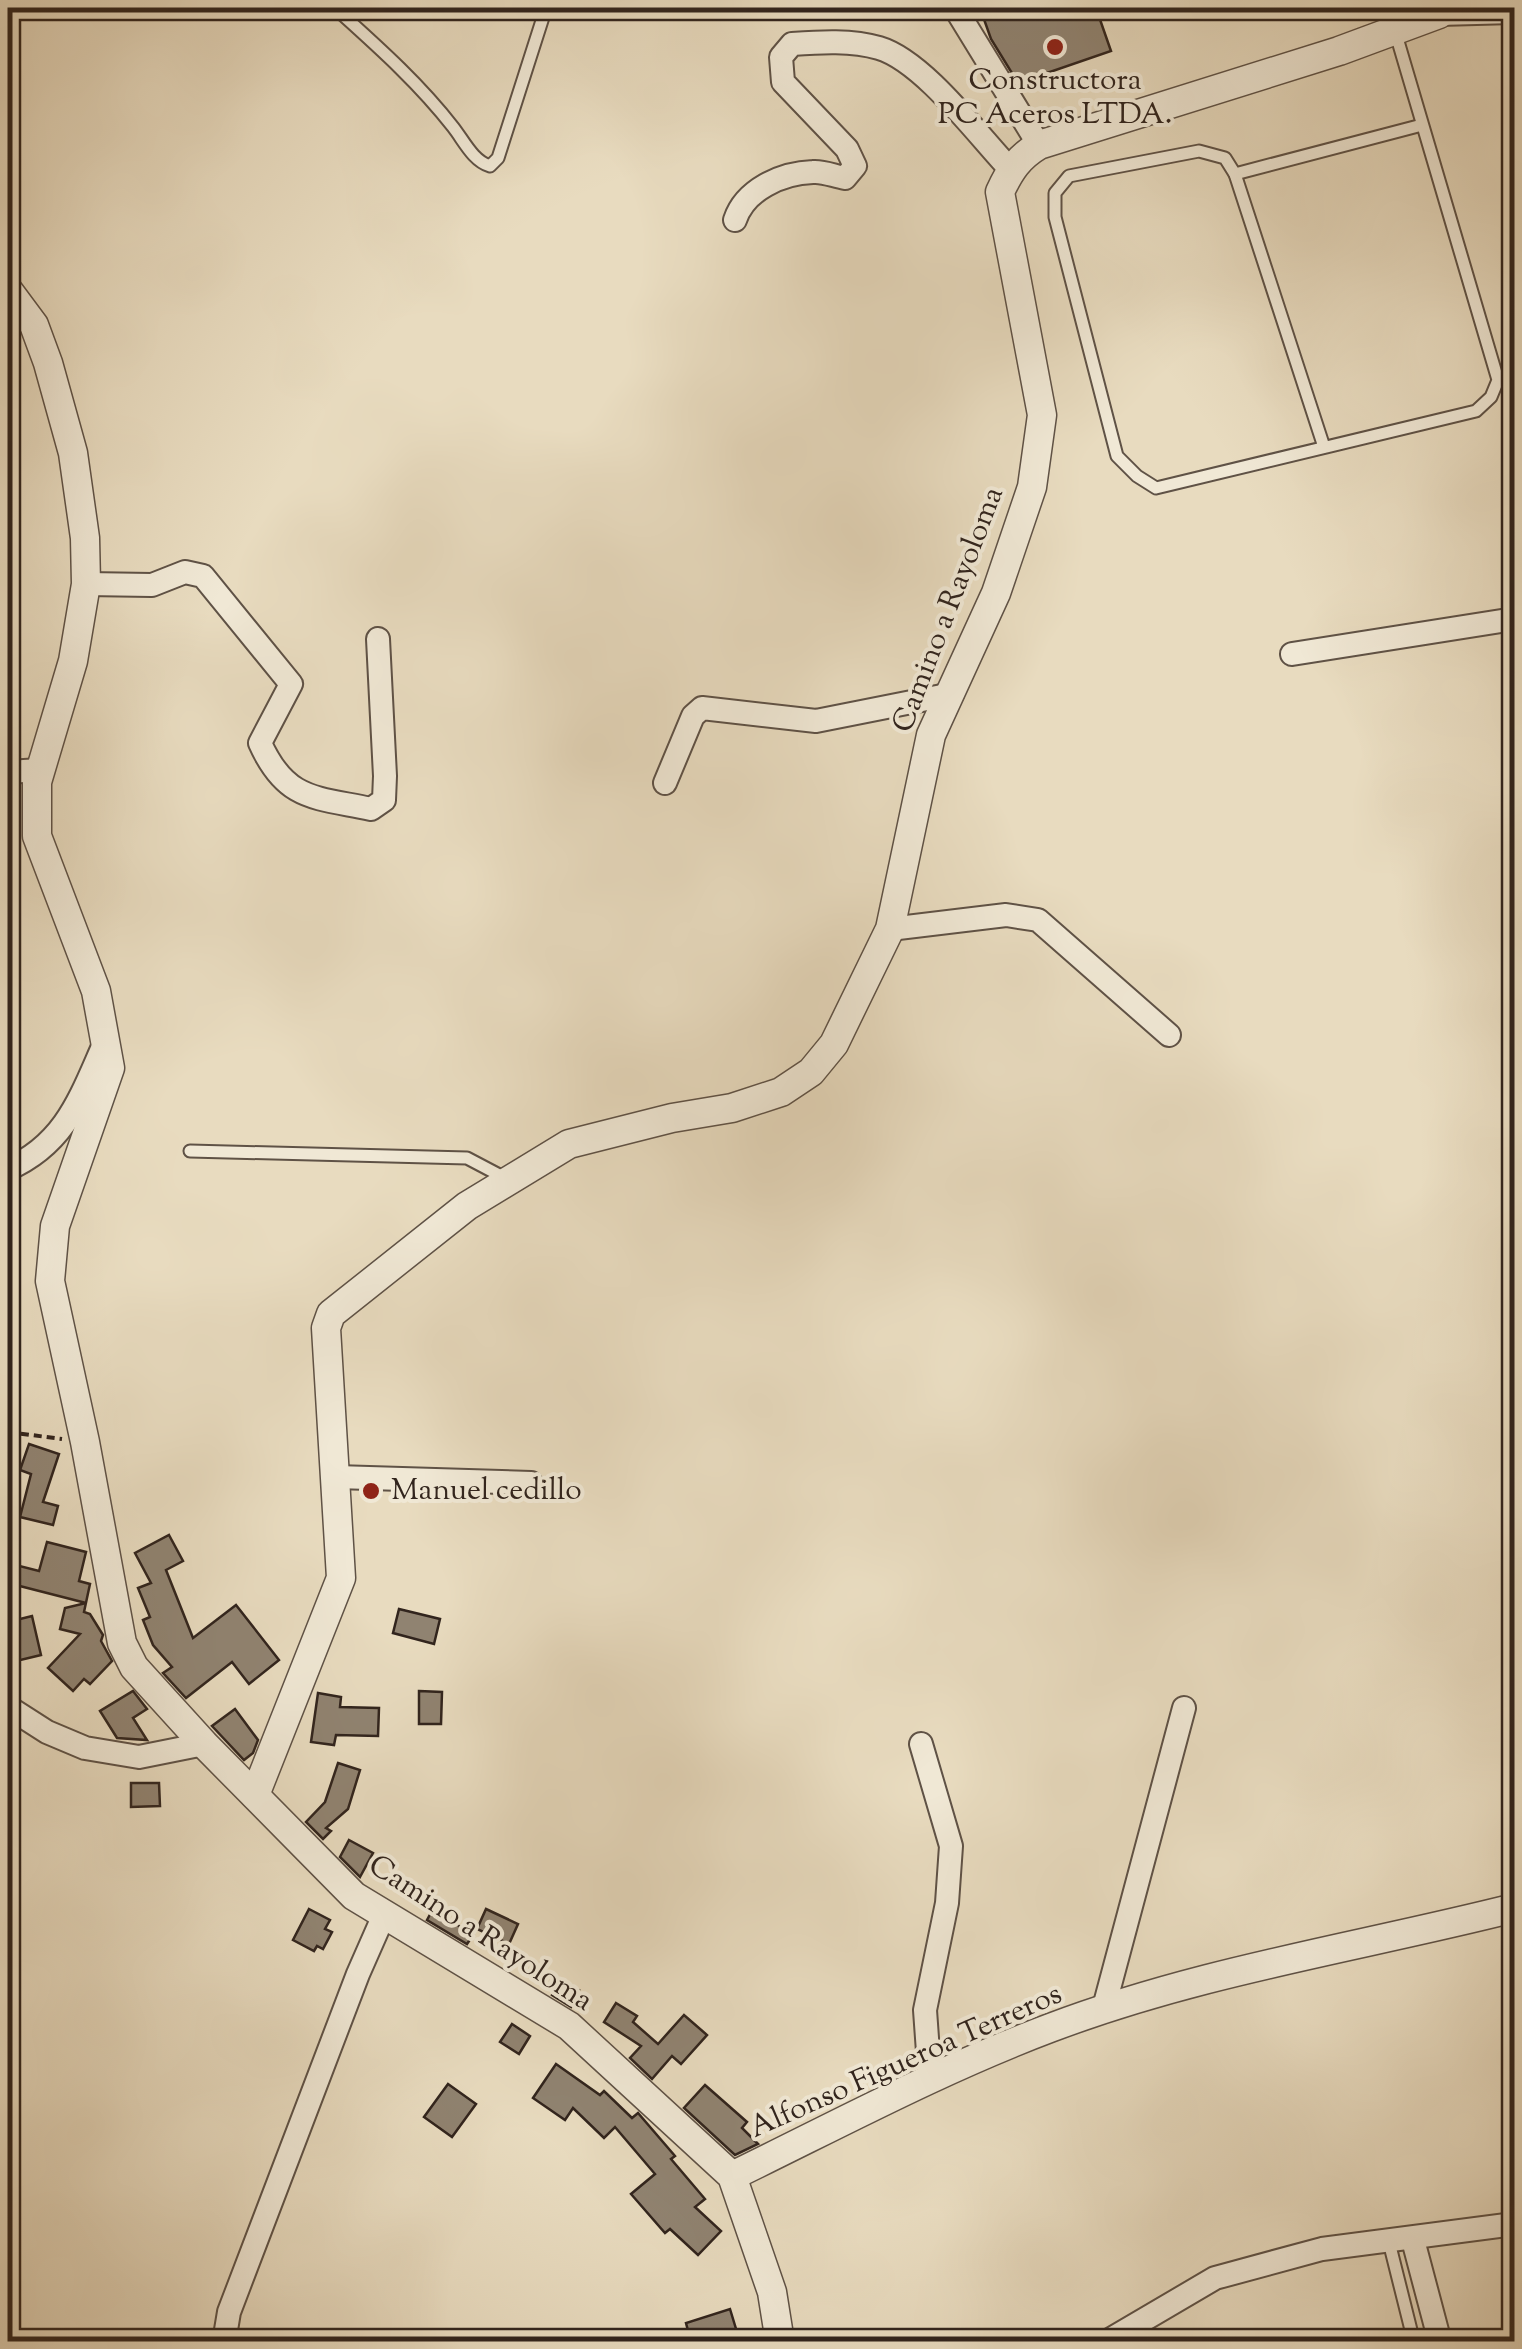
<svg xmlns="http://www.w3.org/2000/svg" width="1522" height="2349" font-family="'Sorts Mill Goudy',serif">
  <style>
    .building { fill: #908371; stroke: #31241d; stroke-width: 2.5 }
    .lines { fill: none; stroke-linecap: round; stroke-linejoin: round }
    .service-casing { stroke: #5f5246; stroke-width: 15 }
    .minor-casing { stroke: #5f5246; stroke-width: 26 }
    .tertiary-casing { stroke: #5f5246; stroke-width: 31 }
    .path { stroke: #31241d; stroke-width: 4; stroke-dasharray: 8 5; stroke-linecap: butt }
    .service { stroke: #f0e8d5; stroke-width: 11 }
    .minor { stroke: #f0e8d5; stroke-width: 22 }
    .tertiary { stroke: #f0e8d5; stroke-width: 28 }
    .poi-dot { fill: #8f2418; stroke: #f0e8d5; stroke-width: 4 }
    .labels { text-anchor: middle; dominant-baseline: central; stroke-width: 8; stroke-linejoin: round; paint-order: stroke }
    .poi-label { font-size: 30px; fill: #31241d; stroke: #f0e8d5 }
    .street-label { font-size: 30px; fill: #31241d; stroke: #f0e8d5 }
  </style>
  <rect width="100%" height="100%" fill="#e8dbbf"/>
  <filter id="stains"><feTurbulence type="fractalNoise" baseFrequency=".002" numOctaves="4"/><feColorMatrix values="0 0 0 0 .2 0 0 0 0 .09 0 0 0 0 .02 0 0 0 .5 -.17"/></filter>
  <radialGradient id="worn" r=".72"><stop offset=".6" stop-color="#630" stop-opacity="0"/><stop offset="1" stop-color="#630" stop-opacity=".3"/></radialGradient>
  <g class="building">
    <path d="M980,8h116l15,43 -93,32 -27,-44z"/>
    <path d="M29,1444l30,10 -16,48 15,4 -5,19 -33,-8 11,-43 -11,-4z"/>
    <path d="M169,1535l14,26 -17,9 27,68 43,-33 43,55 -30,24 -17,-22 -46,36 -23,-25 9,-6 -19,-22 -10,-25 7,-3 -12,-29 13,-5 -16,-30z"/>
    <path d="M47,1542l39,10 -7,29 11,3 -6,28 6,2 13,21 -2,6 11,20 -22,23 -6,-5 -11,12 -25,-23 32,-34 -20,-5 5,-21 21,-5 -78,-20v-20l31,8z"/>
    <path d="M399,1609l41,10 -6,25 -41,-11z"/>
    <path d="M32,1616l9,39 -33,8v-41z"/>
    <path d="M133,1691l14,18 -14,9 14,22 -30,-2 -17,-27z"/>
    <path d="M419,1691l23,1 -1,32h-22z"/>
    <path d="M318,1693l23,4 -1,10 39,1 -1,28 -42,-1 -2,10 -23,-3z"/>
    <path d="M235,1709l23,31 -5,13 -9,7 -32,-34z"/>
    <path d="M338,1763l22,7 -12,39 -22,19 5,3 -8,8 -17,-17 19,-20z"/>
    <path d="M131,1783h28l1,23 -29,1z"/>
    <path d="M349,1840l24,13 -13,24 -20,-20z"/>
    <path d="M309,1909l21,11 -5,9 7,3 -9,17 -6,-3 -3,5 -21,-11z"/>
    <path d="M433,1909l40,26 -6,9 -40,-24z"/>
    <path d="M486,1909l32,15 -9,20 -32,-15z"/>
    <path d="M559,1980l20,10 -8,17 -19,-12z"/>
    <path d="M616,2003l21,13 -4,6 25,22 26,-29 23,20 -26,29 -9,-8 -20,23 -22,-21 11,-12 -37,-24z"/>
    <path d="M512,2024l18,12 -11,18 -19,-12z"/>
    <path d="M556,2064l44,31 4,-4 28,27 6,-5 37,43 -4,3 34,40 -10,8 26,24 -23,24 -28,-26 -5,4 -34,-39 24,-20 -40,-47 -11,11 -31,-30 -8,12 -32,-22z"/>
    <path d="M448,2084l28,20 -24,33 -28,-20z"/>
    <path d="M705,2085l42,37 -5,6 16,16 -23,11 -51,-47z"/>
    <path d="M730,2309l10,33h-49l-5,-19z"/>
  </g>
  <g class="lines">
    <defs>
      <g id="service">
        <path d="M335,8c41,37 84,75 118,119 11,14 20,34 37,39l8,-8 48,-150"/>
        <path d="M1235,174l187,-49"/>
        <path d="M1324,447l-89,-273 -10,-16 -26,-7 -130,25 -14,17v24l62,239 20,20 19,12 320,-77 15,-14 7,-17 -103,-349"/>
        <path d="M190,1151l277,7 38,20"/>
        <path d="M1389,2242l25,100"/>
      </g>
      <g id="minor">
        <path d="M955,8l84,137"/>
        <path d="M1439,14l75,-2"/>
        <path d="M735,220c10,-30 46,-47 78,-48 10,-1 21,4 32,6l10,-12 -8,-17 -64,-67 -2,-25 11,-13c28,-2 60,-4 87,4 44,13 98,86 131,121"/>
        <path d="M86,584l66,1 33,-13 18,4 88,108 -31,59c26,58 55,54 111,66l13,-9 1,-24 -7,-137"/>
        <path d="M1292,654l222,-35"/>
        <path d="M8,772l32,-2"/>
        <path d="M665,783l28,-67 9,-8 114,13 136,-27"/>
        <path d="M890,929l116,-14 32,5 131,115"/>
        <path d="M8,1169c59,-26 73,-74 98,-129"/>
        <path d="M336,1477l195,6"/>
        <path d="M8,1707l39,25 38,16 54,9 65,-13"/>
        <path d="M921,1744l30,102 -4,57 -22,107 5,70"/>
        <path d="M1103,2011l81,-303"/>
        <path d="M1413,2240l27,102"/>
        <path d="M224,2342l5,-30 129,-338 26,-59"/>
        <path d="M1106,2342l109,-64 107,-29 192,-25"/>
      </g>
      <g id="tertiary">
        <path d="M8,290l26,35 14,38 25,90 12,85 1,46 -13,77 -36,121v54l59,155 14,77 -55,158 -5,55 35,161 37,201 12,24 70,77 150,152 215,130 163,150 40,116 8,50"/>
        <path d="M255,1795l86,-217 -15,-250 5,-14 136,-108 102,-62 103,-26 60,-10 49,-16 30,-20 23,-28 56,-115 41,-194 65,-142 36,-106 10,-72 -42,-223c10,-22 19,-35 39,-47l300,-94 100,-37 7,-6"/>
        <path d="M732,2176c105,-51 209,-107 318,-148 150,-57 310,-81 464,-120"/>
      </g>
    </defs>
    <use href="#service" class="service-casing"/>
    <use href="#minor" class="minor-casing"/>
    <use href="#tertiary" class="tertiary-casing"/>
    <path class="path" d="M8,1432l54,7"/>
    <use href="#service" class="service"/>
    <use href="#minor" class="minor"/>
    <use href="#tertiary" class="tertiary"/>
  </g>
  <g class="poi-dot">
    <circle cx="1055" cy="47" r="10"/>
    <circle cx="371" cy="1491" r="10"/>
  </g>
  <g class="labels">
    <g class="poi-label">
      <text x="1055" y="81">Constructora<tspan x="1055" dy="34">PC Aceros LTDA.</tspan></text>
      <text x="391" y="1491" text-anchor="start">Manuel cedillo</text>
    </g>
    <g class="street-label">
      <text transform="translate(949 610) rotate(-69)">Camino a Rayoloma</text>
      <text transform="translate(480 1934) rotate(33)">Camino a Rayoloma</text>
      <text transform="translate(906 2062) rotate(-24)">Alfonso Figueroa Terreros</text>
    </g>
  </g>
  <rect width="1522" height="2349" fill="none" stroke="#e8dbbf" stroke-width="40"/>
  <rect x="10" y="10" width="1502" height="2329" fill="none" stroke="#31241d" stroke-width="5"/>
  <rect x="20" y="20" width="1482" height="2309" fill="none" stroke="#31241d" stroke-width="2.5"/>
  <rect width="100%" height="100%" filter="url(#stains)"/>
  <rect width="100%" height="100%" fill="url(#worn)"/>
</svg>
